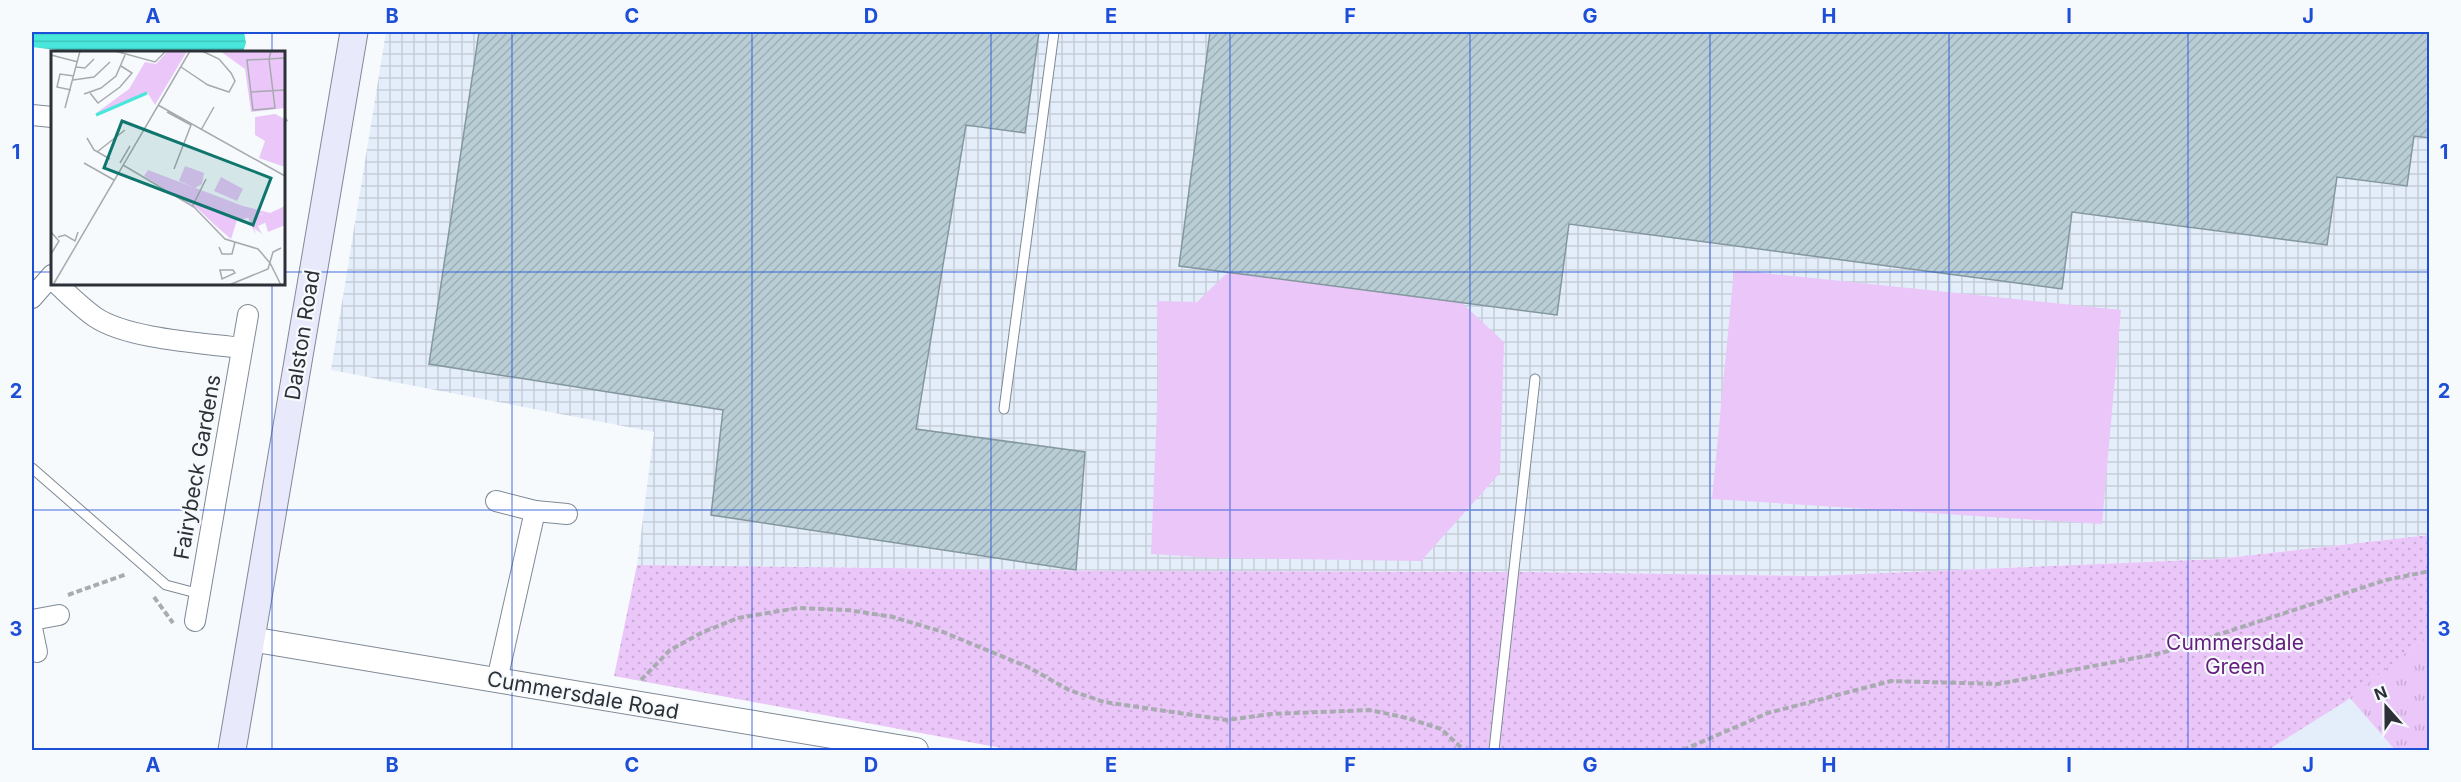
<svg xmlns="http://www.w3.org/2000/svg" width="2461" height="782" font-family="Inter,sans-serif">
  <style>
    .built { fill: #e4eefb }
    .industrial { fill: url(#industrial-grid) }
    .grass { fill: url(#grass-tufts) }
    .park { fill: url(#park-dots) }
    .pitch { fill: #eac6f9 }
    .water { fill: url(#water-rules) }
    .building { fill: url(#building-hatch); stroke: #84979e; stroke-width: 1.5 }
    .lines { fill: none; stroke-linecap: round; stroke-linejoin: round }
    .service-casing { stroke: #7e8a97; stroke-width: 11 }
    .minor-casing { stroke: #7e8a97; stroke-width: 22 }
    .tertiary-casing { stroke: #7e8a97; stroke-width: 26 }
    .secondary-casing { stroke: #7e8a97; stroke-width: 29 }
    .path { stroke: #a8acb0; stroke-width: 4; stroke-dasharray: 6 3; stroke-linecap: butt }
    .service { stroke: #fff; stroke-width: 9 }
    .minor { stroke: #fff; stroke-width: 20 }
    .tertiary { stroke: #fff; stroke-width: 24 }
    .secondary { stroke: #e9e9fc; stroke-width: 27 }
    .grid { fill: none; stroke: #1d4ed8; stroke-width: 1.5; stroke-opacity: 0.55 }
    .labels { text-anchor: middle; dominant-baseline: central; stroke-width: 4.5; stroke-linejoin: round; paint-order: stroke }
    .street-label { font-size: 21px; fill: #2c3137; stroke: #f7fafd }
    .park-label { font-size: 21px; fill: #661f7e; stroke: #f7fafd }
    .inset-river { fill: none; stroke: #48e6db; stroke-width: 3 }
    .inset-road { fill: none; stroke: #a6aaae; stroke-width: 1.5 }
    .view { fill: #0f766e; fill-opacity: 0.15; stroke: #0f766e; stroke-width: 3 }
    .inset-edge { fill: none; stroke: #2c3137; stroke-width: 3 }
    .neatline { fill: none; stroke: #1d4ed8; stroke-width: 2 }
    .grid-label { font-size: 20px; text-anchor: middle; font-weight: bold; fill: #1d4ed8 }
  </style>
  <defs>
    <pattern id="industrial-grid" width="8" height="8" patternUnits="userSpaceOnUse" patternTransform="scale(1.5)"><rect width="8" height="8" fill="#e4eefb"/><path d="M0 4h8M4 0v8" fill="none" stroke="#c4cdd8"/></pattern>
    <pattern id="grass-tufts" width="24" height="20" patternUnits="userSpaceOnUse" patternTransform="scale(1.5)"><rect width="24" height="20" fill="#eac6f9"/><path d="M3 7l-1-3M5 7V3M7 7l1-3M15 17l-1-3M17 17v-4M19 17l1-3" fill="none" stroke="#c9abd6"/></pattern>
    <pattern id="park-dots" width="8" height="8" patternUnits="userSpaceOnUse" patternTransform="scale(1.5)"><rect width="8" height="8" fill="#eac6f9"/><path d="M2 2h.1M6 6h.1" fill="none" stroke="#c9abd6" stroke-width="1.8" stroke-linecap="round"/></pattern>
    <pattern id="water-rules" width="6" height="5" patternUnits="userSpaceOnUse" patternTransform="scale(1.5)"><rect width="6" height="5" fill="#48e6db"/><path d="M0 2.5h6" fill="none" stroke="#3fc6bd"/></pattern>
    <pattern id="building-hatch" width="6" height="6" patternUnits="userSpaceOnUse" patternTransform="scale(1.5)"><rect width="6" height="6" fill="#b8cdd4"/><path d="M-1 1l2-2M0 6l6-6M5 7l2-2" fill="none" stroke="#9eb0b7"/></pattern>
  </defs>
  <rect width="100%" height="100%" fill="#f7fafd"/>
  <path class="built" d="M2349,697l46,53h-127z"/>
  <path class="industrial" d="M386,32h2043v503l-212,24 -403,17 -287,-4 -406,-1 -484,-6 17,-133 -323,-62z"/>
  <path class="grass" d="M2429,634v116h-34l-46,-53z"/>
  <path class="park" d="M2429,535v99l-83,67 -78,49h-1256l-398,-74 23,-111 484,6 406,1 287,4 403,-17z"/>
  <g class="pitch">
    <path d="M1734,270l387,40 -19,214 -390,-25z"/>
    <path d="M1228,272l234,31 42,39 -4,131 -79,88 -206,-3 -64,-4 7,-170 -1,-83 40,1z"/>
  </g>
  <path class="water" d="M32,32h212l2,11 -3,9h-170l-41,-5z"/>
  <g class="building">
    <path d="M479,32h560l-14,101 -59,-8 -50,304 169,23 -9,118 -365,-55 12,-105 -294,-46z"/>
    <path d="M1210,32h1220v106l-16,-2 -7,50 -70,-9 -10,68 -255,-33 -10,77 -493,-65 -12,91 -378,-49z"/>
  </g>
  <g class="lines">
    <defs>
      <g id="service">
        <path d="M1004,409l50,-377"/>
        <path d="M32,468l134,117 34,9"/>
        <path d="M1494,750l41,-371"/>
      </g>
      <g id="minor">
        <path d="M32,115l20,2"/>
        <path d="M57,284c12,11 25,24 38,33 32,22 108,26 146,31"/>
        <path d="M32,298l20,-23"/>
        <path d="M496,501l39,10 32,3"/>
        <path d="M32,620l27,-5"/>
        <path d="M195,621l53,-306"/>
        <path d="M32,628l5,24"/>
        <path d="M497,680l38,-169"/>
      </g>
      <path id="tertiary" d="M250,639l666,111"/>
      <path id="secondary" d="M232,750l122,-718"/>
    </defs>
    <use href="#service" class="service-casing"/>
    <use href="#minor" class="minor-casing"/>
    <use href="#tertiary" class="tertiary-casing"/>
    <use href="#secondary" class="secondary-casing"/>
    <g class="path">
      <path d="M284,121l3,-2"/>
      <path d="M68,595l59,-21"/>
      <path d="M154,597l19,26"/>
      <path d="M641,680l29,-30 33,-18 35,-14 60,-10 50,2 45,7 50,15 85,35 41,23 35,12 123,18 44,-6 99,-4 37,8 34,11 23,21"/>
      <path d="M1683,750l85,-37 123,-32 107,3 164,-31 224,-73 44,-9"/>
    </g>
    <use href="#service" class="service"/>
    <use href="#minor" class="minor"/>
    <use href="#tertiary" class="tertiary"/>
    <use href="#secondary" class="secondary"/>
  </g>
  <path class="grid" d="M272,32v20M512,32v718M752,32v718M991,32v718M1230,32v718M1470,32v718M1710,32v718M1949,32v718M2188,32v718M32,272h20M284,272h2146M272,284v466M32,510h2398"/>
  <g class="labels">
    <g class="street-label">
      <text transform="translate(302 335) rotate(-81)">Dalston Road</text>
      <text transform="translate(197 467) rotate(-80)">Fairybeck Gardens</text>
      <text transform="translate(583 695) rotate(10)">Cummersdale Road</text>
    </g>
    <g class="park-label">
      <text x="2235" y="642">Cummersdale<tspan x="2235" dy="24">Green</tspan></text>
    </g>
  </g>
  <g transform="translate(51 51)">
    <rect width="234" height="234" fill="#f7fafd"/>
    <path d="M117,0h19l-32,54 -8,-13 -52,22 34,-25 16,-27 11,2zM224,63l10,5v48l-26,-9 6,-17 -10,-6v-18zM215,163l1,8 -9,4 4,8 -8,-6 2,8 -8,-19zM186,169l-6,19 -15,-13 10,-4z" fill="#eac6f9"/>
    <path d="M169,0h65v57l-34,4 -6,-43z" fill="#eac6f9"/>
    <path d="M97,119l95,36 27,7 15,-7v19l-17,7 -5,-18 -47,12 -18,-17 -54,-33z" fill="#eac6f9"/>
    <path d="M134,115l19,7 -2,11 -7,4 -16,-7zM170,126l22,12 -6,12 -23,-10z" fill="#eac6f9"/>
    <path class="inset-river" d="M45,64l51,-22"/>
    <path class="inset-road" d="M64,0l40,11 11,-11M220,0l-2,8 16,-1M0,4l27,7M218,8l6,49 -22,2 -6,-50zM25,16l9,1 9,-9M130,16l27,18 21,7 6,-11 -4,-8 -12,-14 -17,-8M22,29l21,-3 16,-15M20,39l-14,-3 3,-13 14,2M200,41l34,-2M39,42l8,10 22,-16 12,-14 -11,-7M33,43l17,-6 15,-12 9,-21M107,54l127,71M14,57l15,-57M116,61l24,13 -17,44M150,79l13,-23M36,87l7,12 16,9M46,101l28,-22M33,112l30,17M69,112l10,-17M72,114l71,42 31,32 33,10 12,14 11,22M141,156l14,-28M0,181l8,9 -8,13M7,186l7,-2 10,6 3,-9M168,196l3,7h10l3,-12M169,219h13l2,3 -13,6zM2,234l137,-234M178,234l39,-16 5,-17 8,-4"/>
    <path class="view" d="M71,70l149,57 -18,47 -149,-57z"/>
    <rect width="234" height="234" class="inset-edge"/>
  </g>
  <rect width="2461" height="782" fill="none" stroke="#f7fafd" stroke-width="66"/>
  <g transform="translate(2386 707) rotate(339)" stroke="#f7fafd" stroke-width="4.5" paint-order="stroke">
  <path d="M0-4.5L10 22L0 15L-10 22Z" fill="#2c3137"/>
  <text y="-9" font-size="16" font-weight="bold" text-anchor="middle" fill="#2c3137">N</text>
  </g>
  <rect x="33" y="33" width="2395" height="716" class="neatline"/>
  <g class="grid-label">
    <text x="153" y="23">A</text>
    <text x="392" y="23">B</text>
    <text x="632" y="23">C</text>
    <text x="871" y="23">D</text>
    <text x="1111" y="23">E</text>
    <text x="1350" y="23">F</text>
    <text x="1590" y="23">G</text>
    <text x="1829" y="23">H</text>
    <text x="2069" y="23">I</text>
    <text x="2308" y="23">J</text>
    <text x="16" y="159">1</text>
    <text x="2444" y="159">1</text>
    <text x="16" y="398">2</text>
    <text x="2444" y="398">2</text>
    <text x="16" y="636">3</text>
    <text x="2444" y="636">3</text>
    <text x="153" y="772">A</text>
    <text x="392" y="772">B</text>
    <text x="632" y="772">C</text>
    <text x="871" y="772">D</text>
    <text x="1111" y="772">E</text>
    <text x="1350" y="772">F</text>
    <text x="1590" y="772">G</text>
    <text x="1829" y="772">H</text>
    <text x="2069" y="772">I</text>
    <text x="2308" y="772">J</text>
  </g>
</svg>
